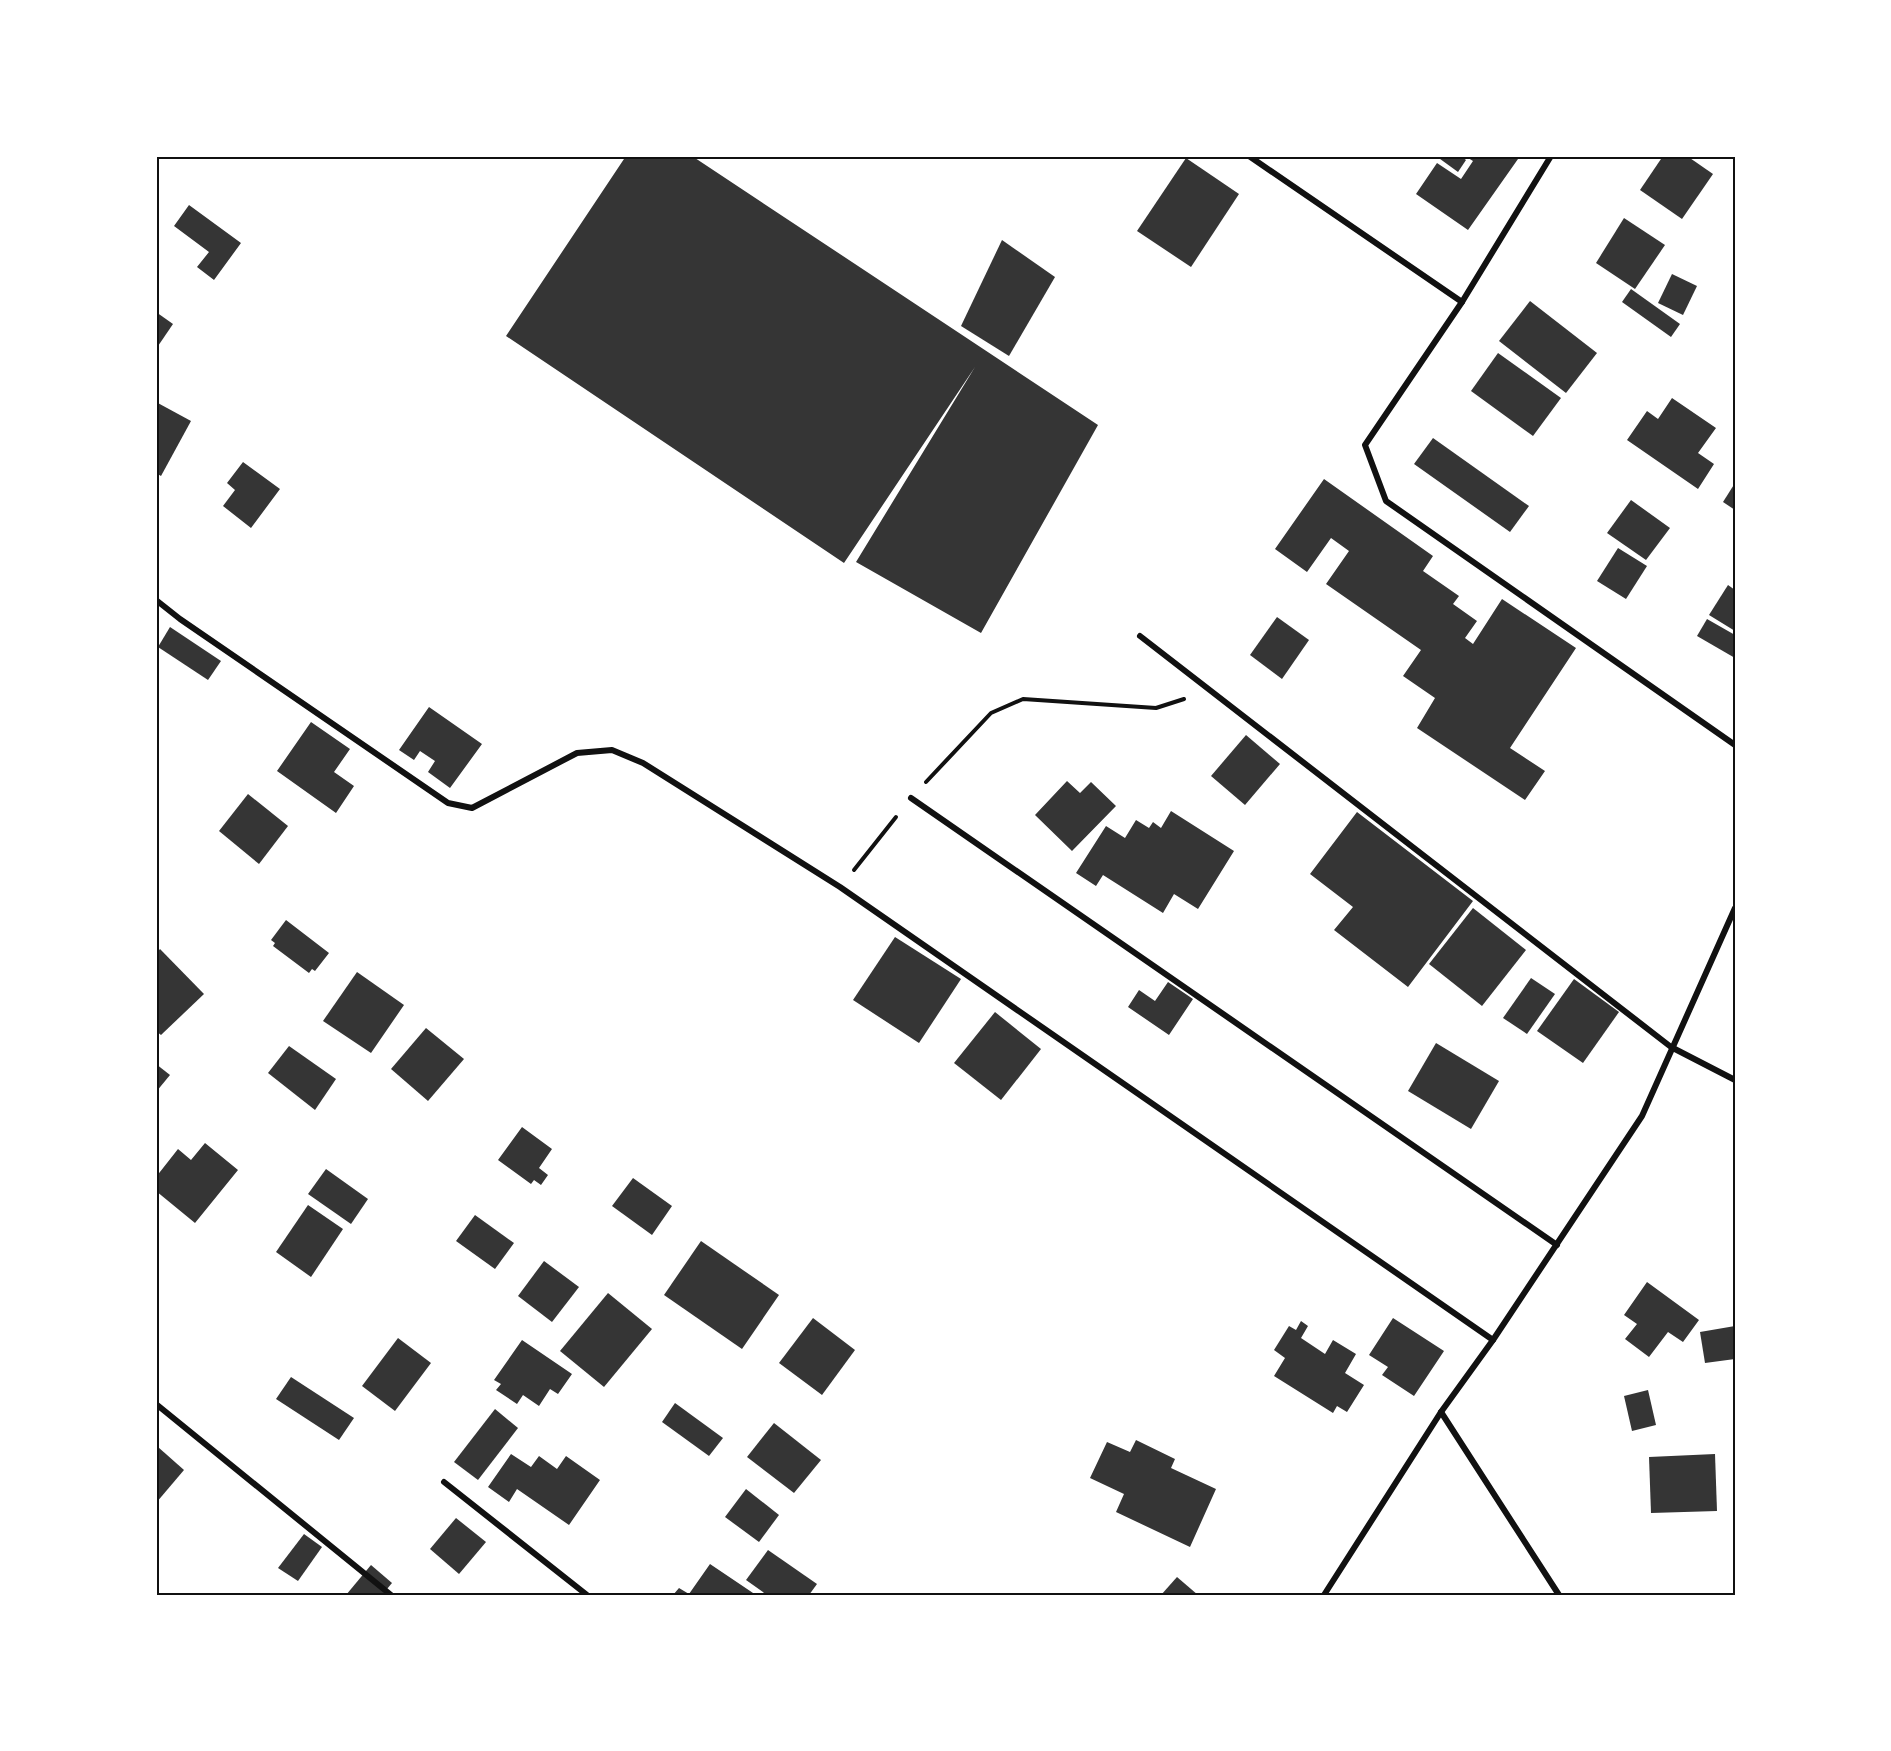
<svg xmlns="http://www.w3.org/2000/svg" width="1891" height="1751" font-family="'Asap Condensed',sans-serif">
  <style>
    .building { fill: #353535 }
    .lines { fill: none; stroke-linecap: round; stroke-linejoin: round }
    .path { stroke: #111; stroke-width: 4 }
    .minor { stroke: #111; stroke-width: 6 }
    .neatline { fill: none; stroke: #111; stroke-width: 2 }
  </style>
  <rect width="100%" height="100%" fill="#fff"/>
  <g class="building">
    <path d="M626,156h66l406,269 -117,208 -125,-71 119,-195 -131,196 -338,-227z"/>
    <path d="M1436,156h25l5,4 -8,12z"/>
    <path d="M1465,156h49l4,3 -50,71 -52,-36 21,-31 24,16 12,-18z"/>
    <path d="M1663,156h24l26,18 -31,45 -42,-29z"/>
    <path d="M1186,158l53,36 -48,73 -54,-36z"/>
    <path d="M189,205l52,38 -27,37 -17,-13 12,-15 -35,-26z"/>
    <path d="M1624,218l41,27 -30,44 -39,-26z"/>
    <path d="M1002,240l53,37 -46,79 -48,-30z"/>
    <path d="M1672,274l25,12 -14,29 -25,-12z"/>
    <path d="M1631,289l49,35 -9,13 -49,-35z"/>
    <path d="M1530,301l67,52 -31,40 -67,-52z"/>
    <path d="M156,312l17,12 -17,25z"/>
    <path d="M1498,353l63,45 -28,38 -62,-45z"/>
    <path d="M1672,398l44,30 -18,25 16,11 -16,25 -71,-49 20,-29 11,8z"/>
    <path d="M156,402l35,19 -30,55 -5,-3z"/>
    <path d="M1433,438l96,68 -19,26 -96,-68z"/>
    <path d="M243,462l37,27 -29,39 -28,-22 12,-16 -8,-7z"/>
    <path d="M1324,479l109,77 -10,15 36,25 -6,8 24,17 -12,17 8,6 29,-45 74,49 -66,100 35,23 -20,29 -108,-72 18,-30 -32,-22 18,-26 -95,-66 23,-33 -18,-13 -24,34 -32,-23z"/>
    <path d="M1735,483v27l-12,-8z"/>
    <path d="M1631,500l39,28 -24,32 -39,-27z"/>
    <path d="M1618,548l29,18 -21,33 -29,-18z"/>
    <path d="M1728,585l7,5v41l-26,-16z"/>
    <path d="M1277,617l32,23 -27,39 -32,-24z"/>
    <path d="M1707,619l28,16v23l-38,-22z"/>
    <path d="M170,627l51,34 -13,19 -50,-33z"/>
    <path d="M429,707l53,37 -32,44 -22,-16 7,-11 -15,-10 -6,9 -15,-10z"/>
    <path d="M311,722l39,27 -16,23 20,14 -18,27 -59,-42z"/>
    <path d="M1246,735l34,29 -35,41 -34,-29z"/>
    <path d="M1067,781l13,12 11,-11 25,24 -44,45 -37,-36z"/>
    <path d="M248,794l40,32 -29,38 -40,-33z"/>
    <path d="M1171,811l63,40 -36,58 -24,-15 -11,19 -60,-38 -7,11 -20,-13 30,-47 19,12 11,-18 13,8 4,-6 8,6z"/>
    <path d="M1357,812l116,89 -65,86 -74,-57 19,-23 -43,-33z"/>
    <path d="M1473,908l53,42 -44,56 -53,-42z"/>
    <path d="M286,920l43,33 -14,18 -3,-2 -3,4 -36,-27 2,-3 -4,-3z"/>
    <path d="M895,937l66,42 -42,64 -66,-43z"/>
    <path d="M160,949l44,45 -43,41 -5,-4v-77z"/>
    <path d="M357,972l47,33 -33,48 -48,-32z"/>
    <path d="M1531,978l24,16 -28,40 -24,-16z"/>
    <path d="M1574,979l45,33 -36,51 -46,-32z"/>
    <path d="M1168,982l25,17 -24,36 -41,-28 11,-17 16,11z"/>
    <path d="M995,1012l46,37 -40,51 -47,-37z"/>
    <path d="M426,1028l38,31 -36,42 -37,-32z"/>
    <path d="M1436,1043l63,38 -28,48 -63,-38z"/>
    <path d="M289,1046l47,33 -21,31 -47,-37z"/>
    <path d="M156,1064l14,11 -14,17z"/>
    <path d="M522,1127l30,22 -13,19 9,7 -7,10 -7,-5 -3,4 -33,-24z"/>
    <path d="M205,1143l33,27 -43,53 -39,-32v-14l22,-28 13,11z"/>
    <path d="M326,1169l42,30 -17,25 -43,-30z"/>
    <path d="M633,1178l39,28 -20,29 -40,-29z"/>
    <path d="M308,1205l35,24 -32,48 -35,-25z"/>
    <path d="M475,1215l39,28 -19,26 -39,-28z"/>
    <path d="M701,1241l78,54 -37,54 -78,-54z"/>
    <path d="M544,1261l35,26 -27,35 -34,-26z"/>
    <path d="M1647,1282l52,38 -16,22 -15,-10 -19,25 -24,-18 12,-15 -13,-9z"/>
    <path d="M608,1293l44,36 -48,58 -44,-36z"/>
    <path d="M813,1318l42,32 -33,45 -43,-32z"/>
    <path d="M1393,1318l51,33 -30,45 -32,-21 6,-8 -19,-12z"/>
    <path d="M1301,1321l7,5 -7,12 24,16 8,-14 23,14 -11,19 19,12 -17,27 -10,-6 -4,7 -59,-37 11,-18 -11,-8 15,-24 7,4z"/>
    <path d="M1735,1326v33l-30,4 -5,-31z"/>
    <path d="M398,1338l33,25 -36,48 -33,-25z"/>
    <path d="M522,1340l50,34 -14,20 -8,-5 -11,17 -16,-11 -6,9 -21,-14 5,-6 -7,-4z"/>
    <path d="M291,1377l63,41 -15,22 -63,-41z"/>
    <path d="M1648,1390l8,35 -24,6 -8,-35z"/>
    <path d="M675,1403l48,35 -14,18 -47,-34z"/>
    <path d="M495,1409l23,19 -40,52 -24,-18z"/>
    <path d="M774,1423l47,37 -27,33 -47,-36z"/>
    <path d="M1136,1440l39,19 -4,9 45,21 -26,58 -74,-35 8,-18 -34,-16 17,-36 23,10z"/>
    <path d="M158,1447l26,23 -28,33v-55z"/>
    <path d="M511,1454l20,13 8,-11 18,13 9,-13 34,24 -31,45 -52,-36 -8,13 -21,-15z"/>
    <path d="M1715,1454l2,57 -66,2 -2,-56z"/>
    <path d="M746,1489l33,26 -20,27 -34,-25z"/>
    <path d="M456,1518l30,24 -27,32 -29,-25z"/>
    <path d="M304,1534l18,13 -24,34 -20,-13z"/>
    <path d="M768,1550l49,34 -8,11h-42l-21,-15z"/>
    <path d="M710,1564l46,31h-83l6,-7 10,6z"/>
    <path d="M371,1565l21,18 -10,12h-36z"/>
    <path d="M1177,1577l21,18h-37z"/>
  </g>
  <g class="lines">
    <g class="path">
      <path d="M926,782l65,-69 32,-14 133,9 28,-9"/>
      <path d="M854,870l42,-53"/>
    </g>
    <g class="minor">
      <path d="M1249,156l213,146"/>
      <path d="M1551,156l-89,146 -97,143 21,56 349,244"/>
      <path d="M156,600l24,19 268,184 24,5 105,-55 35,-3 31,13 197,124 653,453"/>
      <path d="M1140,636l531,411 64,33"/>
      <path d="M911,798l646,447"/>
      <path d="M156,1404l235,191"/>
      <path d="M1441,1412l118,183"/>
      <path d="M444,1482l143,113"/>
      <path d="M1324,1595l117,-183 52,-72 149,-224 93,-208"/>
    </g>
  </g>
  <rect width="1891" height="1751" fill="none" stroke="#ffffff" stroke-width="315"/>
  <rect x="158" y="158" width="1576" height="1436" class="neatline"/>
</svg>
